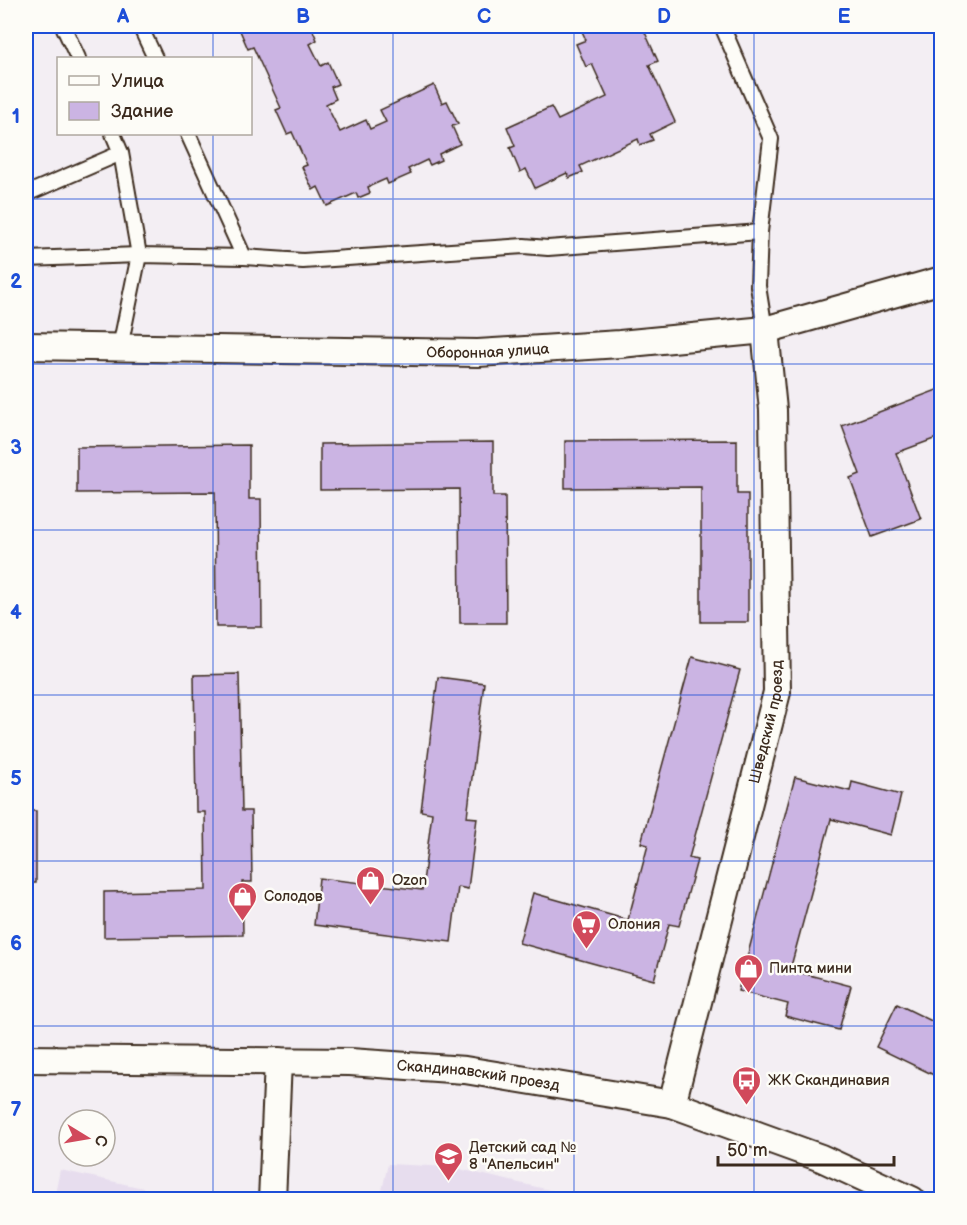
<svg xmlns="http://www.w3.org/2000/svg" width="967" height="1225" font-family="'Balsamiq Sans',sans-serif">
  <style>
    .built { fill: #e7ddee }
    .building { fill: #cbb4e3; stroke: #3b2a1e; stroke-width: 1.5 }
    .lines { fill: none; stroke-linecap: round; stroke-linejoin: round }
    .lane-casing { stroke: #3b2a1e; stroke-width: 18 }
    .street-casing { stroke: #3b2a1e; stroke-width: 30 }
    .lane { stroke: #fdfcf7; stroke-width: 14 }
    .street { stroke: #fdfcf7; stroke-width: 26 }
    .grid { fill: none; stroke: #1d4ed8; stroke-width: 1.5; stroke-opacity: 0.55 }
    .labels { text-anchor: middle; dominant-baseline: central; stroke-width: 5; stroke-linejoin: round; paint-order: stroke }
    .street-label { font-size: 15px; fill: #3b2a1e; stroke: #fdfcf7 }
    .poi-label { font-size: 15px; fill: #3b2a1e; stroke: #fdfcf7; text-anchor: start }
    .neatline { fill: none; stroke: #1d4ed8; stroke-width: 2 }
    .grid-label { font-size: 20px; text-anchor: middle; font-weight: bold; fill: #1d4ed8 }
  </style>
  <rect width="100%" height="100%" fill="#f3eef3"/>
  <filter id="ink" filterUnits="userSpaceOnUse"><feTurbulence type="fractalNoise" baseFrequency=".0167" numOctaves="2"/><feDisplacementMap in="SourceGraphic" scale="12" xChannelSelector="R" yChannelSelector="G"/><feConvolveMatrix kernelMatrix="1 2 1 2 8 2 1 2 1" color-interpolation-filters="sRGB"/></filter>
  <g filter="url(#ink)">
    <g class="built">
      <path d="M388,1164l63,3 120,28 -1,5 -190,-1z"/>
      <path d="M60,1170l134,29h-140z"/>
    </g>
    <g class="building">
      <path d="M238,26h73l6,14 -7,4 11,22 7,-4 10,22 -7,3 5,12 -10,5 14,28 26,-12 4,9 16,-7 -6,-12 54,-25 8,18 5,-2 11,23 -6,2 8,18 -21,10 2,6 -11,5 -3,-5 -19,9 3,5 -23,10 -2,-5 -18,8 2,6 -12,5 -2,-5 -29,13 -9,-19 -5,3 -11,-23 5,-2 -15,-33 -5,2 -11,-24 5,-2 -28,-61 -5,2z"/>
      <path d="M584,26h64l-5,2 15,33 -9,4 26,57 -25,12 3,6 -13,5 -2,-6 -58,27 3,6 -14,6 -2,-5 -32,15 -9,-19 -6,3 -10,-24 5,-2 -8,-19 44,-20 7,13 49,-23 -15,-33 -6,3 -10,-23 10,-4 -5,-11 4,-2z"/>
      <path d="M942,388v48l-46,17 25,66 -49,18 -22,-59 10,-4 -18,-48z"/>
      <path d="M737,440v54h11v128h-47v-135l-136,1v-47z"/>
      <path d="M493,442v54h12l1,127h-46l-1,-134 -139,1v-46z"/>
      <path d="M249,445v54h12l1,128h-46l-1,-135 -138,1v-46z"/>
      <path d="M692,657l48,13 -51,188 8,2 -18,66 -10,-2 -15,56 -135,-37 14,-50 95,27 20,-75 -7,-2z"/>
      <path d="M239,674l3,137h9l1,71h-10l1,53 -139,2v-45l102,-2 -1,-78h-9l-2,-137z"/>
      <path d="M438,677l46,6 -17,134 10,1 -9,71 -10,-2 -7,55 -137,-17 5,-47 103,12 10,-77 -11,-2z"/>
      <path d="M795,777l55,14 2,-9 49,13 -10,40 -60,-16 -41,151 61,16 -12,44 -54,-14 3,-12 -50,-13z"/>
      <rect x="26" y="811" width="10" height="72"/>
      <path d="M897,1004l45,22v53l-66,-32z"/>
    </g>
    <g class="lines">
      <defs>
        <g id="lane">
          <path d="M63,26l15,32"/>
          <path d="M140,26l15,32"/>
          <path d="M722,26l49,113 -11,93 -2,54 7,44"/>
          <path d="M188,134l56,123 59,4 221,-15 24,2 212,-16"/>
          <path d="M26,194l95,-41 -8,-19"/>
          <path d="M26,259l113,-4 105,2"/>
          <path d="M120,347l19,-92 -18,-102"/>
        </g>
        <g id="street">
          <path id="s1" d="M26,346l452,7 142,-9 145,-14 177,-50"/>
          <path id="s2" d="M26,1059l324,3 115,8 207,34 149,54 91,42"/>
          <path id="s3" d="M672,1104l105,-412 -4,-282 -8,-80"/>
          <path d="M272,1200l6,-139"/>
        </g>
      </defs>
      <use href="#lane" class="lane-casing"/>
      <use href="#street" class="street-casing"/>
      <use href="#lane" class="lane"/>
      <use href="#street" class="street"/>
    </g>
  </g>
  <path class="grid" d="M213,26v32M393,26v1174M574,26v1174M754,26v1174M213,134v1066M26,199h916M26,364h916M26,530h916M26,695h916M26,861h916M26,1026h916"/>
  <defs>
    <symbol id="shop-pin" viewBox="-11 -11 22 30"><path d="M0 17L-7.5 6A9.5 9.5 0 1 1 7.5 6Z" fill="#d1495b" stroke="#fdfcf7"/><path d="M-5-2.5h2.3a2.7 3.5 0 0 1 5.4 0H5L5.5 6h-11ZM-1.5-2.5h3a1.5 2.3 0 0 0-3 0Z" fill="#fff"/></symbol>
    <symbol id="supermarket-pin" viewBox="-11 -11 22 30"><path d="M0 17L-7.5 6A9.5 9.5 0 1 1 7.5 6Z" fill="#d1495b" stroke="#fdfcf7"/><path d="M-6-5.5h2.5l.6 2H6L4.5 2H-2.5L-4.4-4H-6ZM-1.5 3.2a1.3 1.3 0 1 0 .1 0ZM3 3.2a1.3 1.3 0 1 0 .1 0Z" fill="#fff"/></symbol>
    <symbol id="bus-pin" viewBox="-11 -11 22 30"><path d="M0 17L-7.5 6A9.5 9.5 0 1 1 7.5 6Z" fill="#d1495b" stroke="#fdfcf7"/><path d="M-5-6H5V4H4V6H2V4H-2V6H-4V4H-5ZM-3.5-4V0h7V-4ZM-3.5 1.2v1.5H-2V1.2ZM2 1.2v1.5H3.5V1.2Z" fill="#fff"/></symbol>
    <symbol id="school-pin" viewBox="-11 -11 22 30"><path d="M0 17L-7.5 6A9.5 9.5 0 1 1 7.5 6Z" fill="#d1495b" stroke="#fdfcf7"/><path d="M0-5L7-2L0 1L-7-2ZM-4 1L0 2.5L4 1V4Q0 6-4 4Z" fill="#fff"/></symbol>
  </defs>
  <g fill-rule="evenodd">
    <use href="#shop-pin" x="354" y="864" width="33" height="45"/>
    <use href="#shop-pin" x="226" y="880" width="33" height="45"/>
    <use href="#supermarket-pin" x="570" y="908" width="33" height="45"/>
    <use href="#shop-pin" x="732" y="952" width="33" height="45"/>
    <use href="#bus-pin" x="730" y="1064" width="33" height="45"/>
    <use href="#school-pin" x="432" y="1140" width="33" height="45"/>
  </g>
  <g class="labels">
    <g class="street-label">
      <text stroke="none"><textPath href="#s1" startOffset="462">Оборонная улица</textPath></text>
      <text stroke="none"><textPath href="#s3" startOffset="394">Шведский проезд</textPath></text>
      <text stroke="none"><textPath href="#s2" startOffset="453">Скандинавский проезд</textPath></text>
    </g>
    <g class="poi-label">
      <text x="392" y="880">Ozon</text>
      <text x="264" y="896">Солодов</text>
      <text x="608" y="924">Олония</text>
      <text x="769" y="968">Пинта мини</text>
      <text x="768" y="1080">ЖК Скандинавия</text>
      <text x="469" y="1147">Детский сад №<tspan x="469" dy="17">8 "Апельсин"</tspan></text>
    </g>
  </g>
  <rect width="967" height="1225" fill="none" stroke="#fdfcf7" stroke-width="66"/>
  <rect x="57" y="57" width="195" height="78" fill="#fdfcf7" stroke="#afa8a0" stroke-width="1.5"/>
  <rect x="69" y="76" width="30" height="9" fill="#fdfcf7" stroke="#afa8a0" stroke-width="1.5"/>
  <text x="111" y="87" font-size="18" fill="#3b2a1e">Улица</text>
  <rect x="69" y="102" width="30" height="18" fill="#cbb4e3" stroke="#afa8a0" stroke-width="1.5"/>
  <text x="111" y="117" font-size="18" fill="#3b2a1e">Здание</text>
  <g transform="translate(87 1138) rotate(101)"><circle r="28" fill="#fdfcf7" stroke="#afa8a0" stroke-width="1.5"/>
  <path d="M0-4.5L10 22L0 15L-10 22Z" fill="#d1495b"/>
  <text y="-9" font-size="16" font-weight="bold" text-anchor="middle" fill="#3b2a1e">С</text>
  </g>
  <path d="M718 1156v9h176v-9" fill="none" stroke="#3b2a1e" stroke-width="3"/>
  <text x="727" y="1156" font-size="18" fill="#3b2a1e" stroke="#fdfcf7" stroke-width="4.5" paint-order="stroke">50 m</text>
  <rect x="33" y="33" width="901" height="1159" class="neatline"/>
  <g class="grid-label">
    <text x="123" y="23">A</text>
    <text x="303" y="23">B</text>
    <text x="484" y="23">C</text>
    <text x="664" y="23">D</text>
    <text x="844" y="23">E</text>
    <text x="16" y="123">1</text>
    <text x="16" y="288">2</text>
    <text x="16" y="454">3</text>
    <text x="16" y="619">4</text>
    <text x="16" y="785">5</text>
    <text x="16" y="950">6</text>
    <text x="16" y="1116">7</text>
  </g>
</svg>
